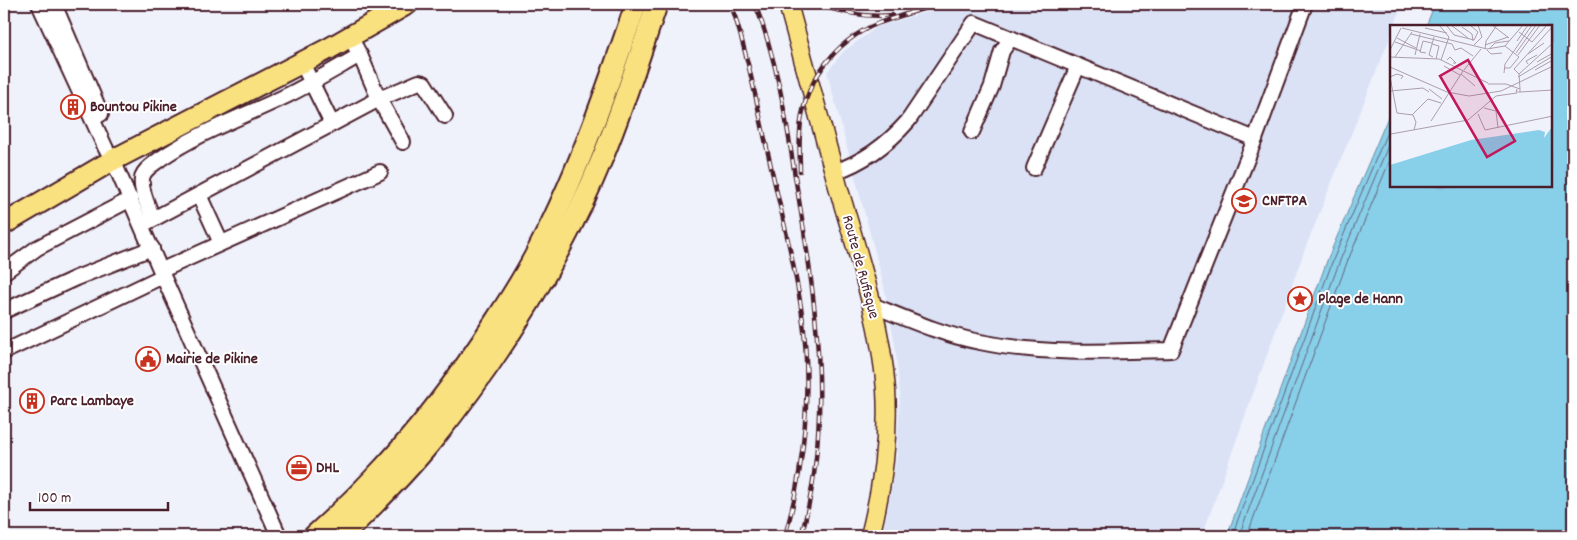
<svg xmlns="http://www.w3.org/2000/svg" width="1577" height="540" font-family="Dekko,sans-serif">
  <style>
    .built { fill: #dbe2f6 }
    .water { fill: #88cfea; stroke: #6f899e }
    .lines { fill: none; stroke-linecap: round; stroke-linejoin: round }
    .shore { stroke: #636577; stroke-width: 1 }
    .minor-casing { stroke: #4a1f2b; stroke-width: 18 }
    .major-casing { stroke: #4a1f2b; stroke-width: 21 }
    .highway-casing { stroke: #4a1f2b; stroke-width: 24 }
    .minor { stroke: #fff; stroke-width: 14 }
    .major { stroke: #fae180; stroke-width: 18 }
    .highway { stroke: #fae180; stroke-width: 20 }
    .rail-casing { stroke: #4a1f2b; stroke-width: 4.5 }
    .rail { stroke: #fff; stroke-width: 2.5; stroke-dasharray: 8; stroke-linecap: butt }
    .labels { text-anchor: middle; dominant-baseline: central; stroke-width: 4; stroke-linejoin: round; paint-order: stroke }
    .poi-label { font-size: 16px; font-weight: bold; fill: #4a1f2b; stroke: #fff; text-anchor: start }
    .street-label { font-size: 16px; fill: #4a1f2b; stroke: #fff }
    .inset-road { fill: none; stroke: #ad9ea8; stroke-width: 1 }
    .view { fill: #c2185b; fill-opacity: 0.15; stroke: #c2185b; stroke-width: 2.5 }
    .inset-edge { fill: none; stroke: #4a1f2b; stroke-width: 2.5 }
  </style>
  <rect width="100%" height="100%" fill="#eff2fb"/>
  <filter id="ink" filterUnits="userSpaceOnUse"><feTurbulence type="fractalNoise" baseFrequency=".02" numOctaves="2"/><feDisplacementMap in="SourceGraphic" scale="10" xChannelSelector="R" yChannelSelector="G"/><feConvolveMatrix kernelMatrix="1 2 1 2 8 2 1 2 1" color-interpolation-filters="sRGB"/></filter>
  <g filter="url(#ink)">
    <path class="built" d="M952,4h451l-9,22h-3v9l-86,214 -103,287h-321l6,-22 10,-59 3,-61 -5,-49 -11,-59 -57,-214 17,-21 33,-24z"/>
    <path class="water" d="M1435,4h138v532h-346l101,-278 63,-148v76h160v-160h-125z"/>
    <g class="lines">
      <g class="shore">
        <path d="M1232,536l101,-276 58,-137"/>
        <path d="M1239,536l100,-273 52,-124"/>
        <path d="M1247,536l99,-271 45,-107"/>
      </g>
      <defs>
        <g id="minor">
          <path d="M39,4l67,145"/>
          <path d="M54,4l47,110"/>
          <path d="M350,37l10,18 19,44 24,43"/>
          <path d="M302,63l30,61"/>
          <path d="M972,132l20,-46 10,-35 9,-13"/>
          <path d="M113,160l50,116 116,260"/>
          <path d="M1034,168l44,-102"/>
          <path d="M834,172c30,-10 54,-28 74,-51l66,-98 281,116"/>
          <path d="M199,195l22,48"/>
          <path d="M153,219c-4,-12 -15,-32 -10,-44 3,-7 11,-11 17,-16 40,-28 86,-43 130,-65 24,-12 47,-26 70,-39"/>
          <path d="M142,225l190,-101 47,-25 40,-17 5,1 21,33"/>
          <path d="M162,270l218,-98"/>
          <path d="M4,272l33,-24 94,-49"/>
          <path d="M872,305c35,14 71,30 108,37 63,13 127,10 191,8l84,-211 50,-135"/>
          <path d="M4,311l72,-33 76,-30"/>
          <path d="M4,352l159,-76"/>
        </g>
        <path id="major" d="M788,4c17,62 34,124 51,186 19,65 42,132 47,200 3,49 -4,99 -16,146"/>
        <g id="highway">
          <path d="M4,224l109,-64 217,-112 77,-44"/>
          <path d="M314,536c21,-19 41,-38 60,-58 45,-47 87,-103 122,-158 16,-24 31,-48 44,-74 40,-78 68,-160 96,-242"/>
          <path d="M342,536c31,-30 61,-60 89,-94 70,-86 131,-185 173,-288 20,-49 36,-100 53,-150"/>
        </g>
      </defs>
      <use href="#minor" class="minor-casing"/>
      <use href="#major" class="major-casing"/>
      <use href="#highway" class="highway-casing"/>
      <use href="#minor" class="minor"/>
      <use href="#major" class="major"/>
      <use href="#highway" class="highway"/>
      <defs>
        <g id="rail">
          <path d="M731,4c17,51 27,105 39,158 11,51 25,101 32,152 10,73 3,152 -17,222"/>
          <path d="M755,4c22,55 31,114 40,172 20,119 40,242 6,360"/>
          <path d="M816,4c25,8 49,14 76,11"/>
          <path d="M909,13l31,-9"/>
          <path d="M800,171c0,-12 -1,-26 0,-38 2,-49 34,-92 79,-110 12,-4 24,-8 37,-12"/>
        </g>
      </defs>
      <use href="#rail" class="rail-casing"/>
      <use href="#rail" class="rail"/>
    </g>
  </g>
  <defs>
    <symbol id="building-ring" viewBox="-11 -11 22 22"><circle r="9.5" fill="#fff" stroke="#c8321e" stroke-width="1.5"/><path d="M-4-6H4V6H1V3H-1V6H-4ZM-2.5-4.3h1.7v1.8h-1.7ZM.8-4.3h1.7v1.8H.8ZM-2.5-1h1.7V.8h-1.7ZM.8-1h1.7V.8H.8Z" fill="#c8321e"/></symbol>
    <symbol id="school-ring" viewBox="-11 -11 22 22"><circle r="9.5" fill="#fff" stroke="#c8321e" stroke-width="1.5"/><path d="M0-5L7-2L0 1L-7-2ZM-4 1L0 2.5L4 1V4Q0 6-4 4Z" fill="#c8321e"/></symbol>
    <symbol id="sight-ring" viewBox="-11 -11 22 22"><circle r="9.5" fill="#fff" stroke="#c8321e" stroke-width="1.5"/><path d="M0-6L1.8-2.2L6-1.7L2.9 1.2L3.7 5.4L0 3.3L-3.7 5.4L-2.9 1.2L-6-1.7L-1.8-2.2Z" fill="#c8321e"/></symbol>
    <symbol id="civic-ring" viewBox="-11 -11 22 22"><circle r="9.5" fill="#fff" stroke="#c8321e" stroke-width="1.5"/><path d="M-.6-6.5H3V-4.5H.6V-3L4-1V1h2V6H-6V1h2V-1L-.6-3ZM-1.2 2.5V6h2.4V2.5Z" fill="#c8321e"/></symbol>
    <symbol id="office-ring" viewBox="-11 -11 22 22"><circle r="9.5" fill="#fff" stroke="#c8321e" stroke-width="1.5"/><path d="M-6-3h4V-5.5h4V-3h4V5H-6ZM-1-4.5V-3h2v-1.5ZM-6 0V1H6V0Z" fill="#c8321e"/></symbol>
  </defs>
  <g fill-rule="evenodd">
    <use href="#building-ring" x="59" y="93" width="28" height="28"/>
    <use href="#school-ring" x="1230" y="187" width="28" height="28"/>
    <use href="#sight-ring" x="1286" y="285" width="28" height="28"/>
    <use href="#civic-ring" x="134" y="345" width="28" height="28"/>
    <use href="#building-ring" x="18" y="387" width="28" height="28"/>
    <use href="#office-ring" x="285" y="454" width="28" height="28"/>
  </g>
  <g class="labels">
    <g class="poi-label">
      <text x="90" y="107">Bountou Pikine</text>
      <text x="1262" y="201">CNFTPA</text>
      <text x="1318" y="299">Plage de Hann</text>
      <text x="166" y="359">Mairie de Pikine</text>
      <text x="50" y="401">Parc Lambaye</text>
      <text x="316" y="468">DHL</text>
    </g>
    <g class="street-label">
      <text transform="translate(860 267) rotate(75)">Route de Rufisque</text>
    </g>
  </g>
  <g transform="translate(1390 25)">
    <rect width="162" height="162" fill="#eff2fb"/>
    <path d="M162,102v60h-162v-22l81,-25 68,-10 6,2 -1,6z" fill="#88cfea"/>
    <path class="inset-road" d="M49,0l10,12 -8,23M61,0l17,13M102,0l17,13M57,1l7,9 20,5 4,-8 -8,-7M72,2l10,7 1,7M12,3l85,21 18,-3 18,-21M35,3l22,5M129,7l13,10 15,-17M21,9l41,10 3,6 6,-2 12,8M7,13l19,10M127,16l11,-16M5,17l26,9M42,19l7,2 -3,13M84,20l8,-8 -4,-12M95,20l23,-8M95,24l1,-8 11,-16M99,24l6,-6 14,-2M0,25l11,-22M97,25l4,4 11,-1M36,28l-6,-1 3,-11 9,2M126,28l20,-28M138,29l16,-11M25,30l5,-21M128,30l22,-30M0,32l49,2 49,24M5,32l17,-25M43,32l-4,-2 5,-18M57,35l3,-3 6,6h-3M147,37l16,-9M138,39l-2,-3 11,-6M54,41l16,9M0,42l57,25 22,4 32,-5 52,-25M114,43h6l9,-11 -14,-11M74,45l17,-21M145,45l18,-10M114,48l1,-9 27,-39M71,49l14,12M129,49l34,-31M0,52l7,-3 6,2 -2,3M0,52l7,36 16,2 3,7 -2,8M128,52l35,-21M98,59h18l14,5v3h-4l1,-3M39,64l13,10M130,64l-1,-15 -5,-5 39,-43M0,66l33,-3 6,4M130,67l33,-2M94,83l12,3 2,17M88,89l7,16 68,-14M22,90l16,-16 13,4M41,96l32,-50M1,109l77,-14 28,-24 21,-3"/>
    <path class="view" d="M78,35l47,81 -28,16 -47,-81z"/>
    <rect width="162" height="162" class="inset-edge"/>
  </g>
  <rect width="1577" height="540" fill="none" stroke="#fff" stroke-width="20"/>
  <rect x="10" y="10" width="1557" height="520" fill="none" stroke="#4a1f2b" stroke-width="2" filter="url(#ink)"/>
  <path d="M30 502v8h138v-8" fill="none" stroke="#4a1f2b" stroke-width="2.5"/>
  <text x="38" y="502" font-size="15" fill="#4a1f2b" stroke="#ffffff" stroke-width="4" paint-order="stroke">100 m</text>
</svg>
